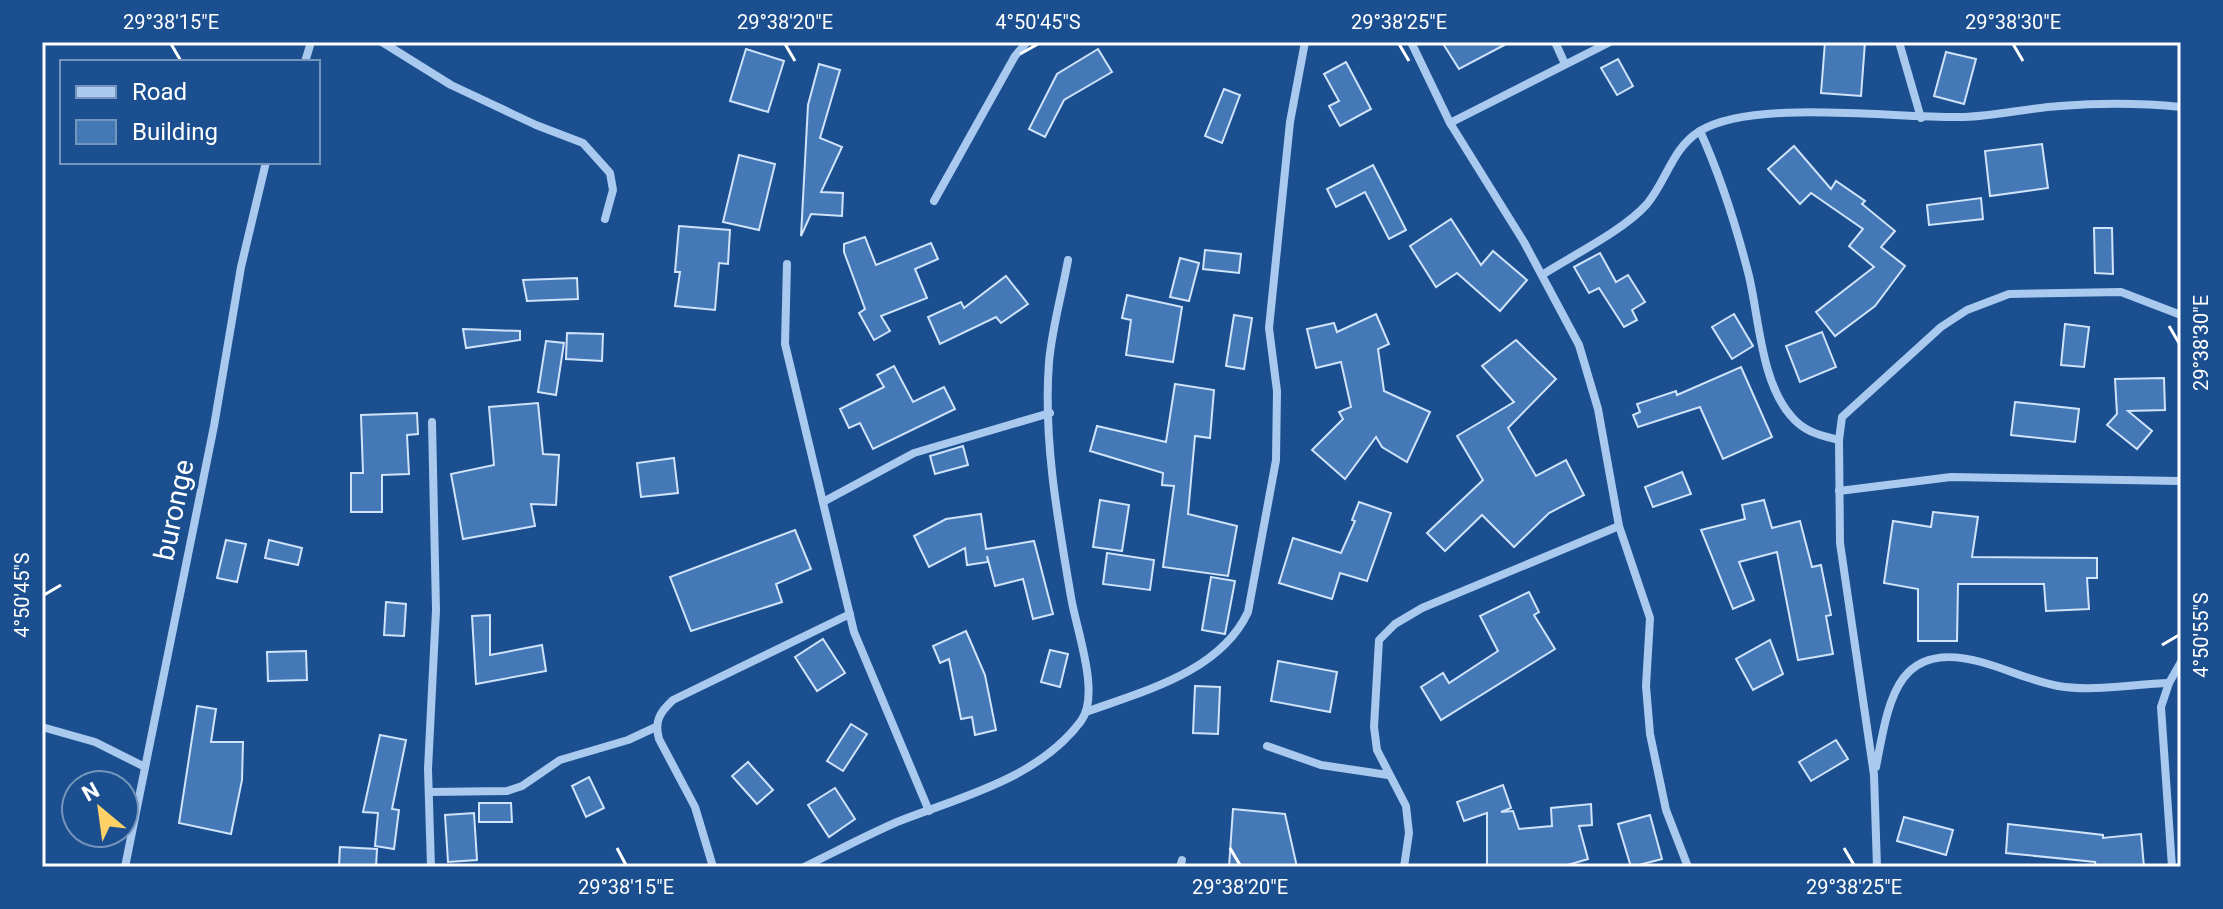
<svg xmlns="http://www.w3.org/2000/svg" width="2223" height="909" font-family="Roboto,sans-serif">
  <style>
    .building { fill: #4478b7; stroke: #cfe3fa; stroke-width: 2 }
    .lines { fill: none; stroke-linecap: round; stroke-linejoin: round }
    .street { stroke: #a9c9ee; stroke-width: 8 }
    .ticks { fill: none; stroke: #fff; stroke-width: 3 }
    .labels { text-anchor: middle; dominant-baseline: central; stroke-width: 7; stroke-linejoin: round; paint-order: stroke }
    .street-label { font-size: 28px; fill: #fff; stroke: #1b4f8f }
    .neatline { fill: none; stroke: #fff; stroke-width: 3 }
    .ticks-label { font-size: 20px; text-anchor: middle; fill: #fff }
  </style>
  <rect width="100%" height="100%" fill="#1b4f8f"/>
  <g class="building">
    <path d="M1442,42h68l-51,27z"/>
    <path d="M1825,42h40l-4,54 -40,-3z"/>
    <path d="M746,49l38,12 -16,51 -38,-11z"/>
    <path d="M1098,49l14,23 -48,28 -19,37 -16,-8 28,-55z"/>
    <path d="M1946,52l30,7 -12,45 -30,-8z"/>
    <path d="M1618,59l15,27 -16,9 -16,-27z"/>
    <path d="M1346,62l25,47 -31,17 -11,-20 10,-5 -15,-27z"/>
    <path d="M819,64l21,6 -20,68 22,9 -21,45 22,1 -1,23 -31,-2 -10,22 7,-131z"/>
    <path d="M1224,89l16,6 -18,48 -17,-7z"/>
    <path d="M2042,144l6,44 -58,8 -5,-45z"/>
    <path d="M1794,146l37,43 5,-8 29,20 -3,3 33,27 -14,16 24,19 -30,40 -40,30 -19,-24 58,-45 -25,-21 14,-17 -52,-36 -11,11 -32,-35z"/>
    <path d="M739,155l36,9 -16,66 -36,-8z"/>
    <path d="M1373,165l33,65 -17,9 -24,-47 -29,15 -9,-18z"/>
    <path d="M1981,198l2,21 -54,6 -2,-20z"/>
    <path d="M1451,219l30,46 12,-14 34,29 -27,31 -43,-38 -21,14 -26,-41z"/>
    <path d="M679,226l51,4 -2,34 -9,-1 -4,47 -40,-4 5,-34h-5z"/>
    <path d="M2094,228h18l1,46 -18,-1z"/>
    <path d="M865,237l11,28 55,-22 7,16 -23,10 12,29 -46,18 9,15 -16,9 -15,-27 6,-4 -21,-57v-8z"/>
    <path d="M1205,250l36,4 -2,19 -36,-4z"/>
    <path d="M1600,253l16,29 12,-7 17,27 -13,8 5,10 -13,7 -25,-39 -10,5 -15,-26z"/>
    <path d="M1180,258l19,5 -10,38 -19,-4z"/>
    <path d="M1006,276l22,28 -27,19 -5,-6 -56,27 -12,-27 33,-15 3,6z"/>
    <path d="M577,278l1,21 -51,2 -4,-21z"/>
    <path d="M1127,295l55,12 -9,55 -47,-7 5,-35 -9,-2z"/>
    <path d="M1376,314l13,30 -11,5 6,42 46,21 -23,50 -25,-15 -6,-10 -31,42 -33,-29 31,-31 -4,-7 12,-5 -10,-45 -25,6 -9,-39 27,-6 3,9z"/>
    <path d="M1734,314l19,32 -21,13 -20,-32z"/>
    <path d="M1234,315l18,3 -8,51 -18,-3z"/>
    <path d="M2065,324l24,3 -5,40 -23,-2z"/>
    <path d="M463,329l57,2v9l-54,8z"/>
    <path d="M1822,332l14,35 -36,15 -14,-36z"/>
    <path d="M567,333l36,1 -1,27 -36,-2z"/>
    <path d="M1516,340l40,39 -48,49 28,48 30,-16 18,35 -35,18 -35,34 -32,-32 -37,36 -18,-18 56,-53 -26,-44 57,-34 -32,-36z"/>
    <path d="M546,341l18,2 -8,52 -18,-3z"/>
    <path d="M894,366l19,36 31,-15 11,22 -82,40 -13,-26 -11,5 -9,-19 44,-22 -7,-12z"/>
    <path d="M1741,367l31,70 -49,22 -23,-52 -62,20 -5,-12 7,-3 -3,-8 39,-13 1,4z"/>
    <path d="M2164,378l1,32 -37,1 24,20 -15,18 -30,-24 10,-11 -2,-35z"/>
    <path d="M1175,384l39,6 -4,48 -15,-2 -7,78 49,12 -9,50 -65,-9 11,-81 -12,-1 1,-12 -73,-22 7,-25 69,16z"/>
    <path d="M2015,402l64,7 -4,33 -64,-7z"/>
    <path d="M538,403l5,51 16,1 -3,50 -25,-1 4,22 -72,13 -12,-65 43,-9 -5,-58z"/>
    <path d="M417,413l1,21 -11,1 2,39 -27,1v37h-31v-39h12l-2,-58z"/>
    <path d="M963,446l5,19 -33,9 -5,-18z"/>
    <path d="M674,458l4,35 -37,4 -4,-34z"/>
    <path d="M1682,472l9,22 -38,13 -8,-20z"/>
    <path d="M1100,500l29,5 -7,46 -29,-4z"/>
    <path d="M1764,500l8,28 28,-7 12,46 9,-2 10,50 -5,1 7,38 -35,6 -21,-108 -38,10 15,38 -21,9 -32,-79 44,-11 -3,-14z"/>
    <path d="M1359,502l32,11 -24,68 -27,-8 -8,26 -53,-16 14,-45 48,15 14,-32 -3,-1z"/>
    <path d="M1933,512l45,5 -6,40 125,1v20h-10l2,31 -43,2 -2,-27h-86l-1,57h-39v-52l-34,-6 9,-62 38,6z"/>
    <path d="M981,514l5,35 48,-8 19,73 -20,5 -10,-40 -28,7 -8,-30 1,6 -21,3 -2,-17 -36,19 -15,-31 32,-17z"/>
    <path d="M795,530l16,39 -35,15 6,18 -91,29 -21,-54z"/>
    <path d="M226,540l20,4 -9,38 -20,-4z"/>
    <path d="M269,540l33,8 -4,17 -33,-7z"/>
    <path d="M1107,553l47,7 -4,30 -47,-6z"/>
    <path d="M1211,577l24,4 -10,53 -23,-4z"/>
    <path d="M1529,592l10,20 -5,3 21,34 -114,71 -20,-33 22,-14 6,10 49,-32 -18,-35z"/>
    <path d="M386,602l20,2 -2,32 -20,-1z"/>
    <path d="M490,615v40l52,-10 4,26 -70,13 -4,-68z"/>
    <path d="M966,631l19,44 11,55 -21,5 -3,-18 -11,2 -12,-60 -9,4 -7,-17z"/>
    <path d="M823,639l22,34 -28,18 -22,-34z"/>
    <path d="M1770,640l13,34 -30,16 -17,-31z"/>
    <path d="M1050,650l18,4 -8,33 -19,-5z"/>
    <path d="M306,651l1,29 -39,1 -1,-29z"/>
    <path d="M1278,661l59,11 -7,40 -59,-11z"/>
    <path d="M1195,686l25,1 -2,47 -25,-1z"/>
    <path d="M197,706l19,3 -5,33h32l-1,38 -11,54 -52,-11z"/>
    <path d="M851,724l16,10 -24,37 -16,-10z"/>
    <path d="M380,735l26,5 -14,69 7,1 -5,39 -19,-3 3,-33 -15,-1z"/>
    <path d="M1836,740l12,19 -37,22 -12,-19z"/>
    <path d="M748,762l25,28 -16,14 -25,-28z"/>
    <path d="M589,777l15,31 -18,9 -14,-31z"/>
    <path d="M1503,785l8,23 -10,4 12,-1 6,18 33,-3 -1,-18 40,-4 1,21 -13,1 9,33 -27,8h-74v-54l-23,8 -7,-19z"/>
    <path d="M835,788l20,31 -26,18 -21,-32z"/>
    <path d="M479,803h32l1,19h-33z"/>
    <path d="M1233,809l52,5 12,53h-68z"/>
    <path d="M474,813l3,47 -29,2 -3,-47z"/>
    <path d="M1650,815l12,44 -31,8 -13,-43z"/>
    <path d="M1904,817l49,13 -7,25 -49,-14z"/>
    <path d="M2008,824l95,11v3l38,-4 3,33h-48l-1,-5 -89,-9z"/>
    <path d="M340,847l37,2 -1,18h-37z"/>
  </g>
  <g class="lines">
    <g class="street">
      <path d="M382,42l69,43 85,40 47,18 27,30 3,17 -8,29"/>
      <path d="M1411,42l39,81 74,119 55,103 19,64 21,117 31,92 -4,68 4,48 16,76 22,57"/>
      <path d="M1555,42l10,22"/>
      <path d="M1899,42l22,76"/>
      <path d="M305,62l6,-20"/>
      <path d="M1450,123l160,-81"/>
      <path d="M1700,131c20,44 37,98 49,145 10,42 12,106 42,140 13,16 29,19 48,24"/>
      <path d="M934,201l81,-145 12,-14"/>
      <path d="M787,264l-2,80 69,288 75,179"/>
      <path d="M1542,275c31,-20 81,-44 105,-71 20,-24 25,-56 53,-73 54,-33 198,-12 264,-14 32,-1 64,-9 96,-11 40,-3 81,-3 121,1"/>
      <path d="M1839,491l112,-14 230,4"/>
      <path d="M823,502l91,-49 136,-40"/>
      <path d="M1086,712c58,-21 134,-40 162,-100l28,-152 1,-69 -8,-63 21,-206 15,-80"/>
      <path d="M42,727l53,15 50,25"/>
      <path d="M1267,746l54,19 67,10"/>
      <path d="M1876,767c13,-67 20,-128 105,-105 26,7 50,19 77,24 36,6 75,-2 111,-3"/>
      <path d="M429,792l78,-1 15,-5 38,-26 68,-20 28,-13"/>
      <path d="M125,867l89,-441 27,-159 25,-105"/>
      <path d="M431,867l-3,-98 8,-159 -4,-188"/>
      <path d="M713,867l-18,-60 -36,-68c-5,-18 1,-27 14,-39l177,-86"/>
      <path d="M804,867c31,-15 61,-31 93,-45 63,-25 141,-43 184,-101 20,-27 -5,-92 -10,-124 -13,-76 -28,-158 -22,-235 3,-34 13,-68 19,-102"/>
      <path d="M1180,867l2,-7"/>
      <path d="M1404,867l5,-34 -3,-27 -29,-56 -3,-23 5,-87 16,-16 27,-16 197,-82"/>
      <path d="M1877,867l-3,-92 -34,-232 -1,-103 3,-23 99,-90 26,-17 42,-16 112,-2 60,23"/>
      <path d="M2172,867l-11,-160 8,-24 12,-21"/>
    </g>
  </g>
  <path class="ticks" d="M171,44l10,17M785,44l10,17M1399,44l10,17M2013,44l10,17M1020,54l18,-10M2169,326l10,17M44,595l17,-10M2162,645l17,-10M617,848l9,17M1230,848l10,17M1844,848l10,17"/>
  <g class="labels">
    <g class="street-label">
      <text transform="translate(174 510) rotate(-78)">buronge</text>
    </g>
  </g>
  <rect width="2223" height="909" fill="none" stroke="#1b4f8f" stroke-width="88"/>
  <rect x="60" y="60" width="260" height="104" fill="#1b4f8f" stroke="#7695bc" stroke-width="2"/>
  <rect x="76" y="86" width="40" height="12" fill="#a9c9ee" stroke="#7695bc" stroke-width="2"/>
  <text x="132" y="100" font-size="24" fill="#ffffff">Road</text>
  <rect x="76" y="120" width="40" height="24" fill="#4478b7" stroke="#7695bc" stroke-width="2"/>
  <text x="132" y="140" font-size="24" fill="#ffffff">Building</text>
  <g transform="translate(100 809) rotate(331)"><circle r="38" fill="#1b4f8f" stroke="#7695bc" stroke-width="2"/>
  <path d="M0-6L14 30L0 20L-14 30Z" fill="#ffd166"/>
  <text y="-12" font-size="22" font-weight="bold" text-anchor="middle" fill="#ffffff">N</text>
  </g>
  <rect x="44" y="44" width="2135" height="821" class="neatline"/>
  <g class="ticks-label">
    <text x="171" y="29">29°38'15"E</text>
    <text x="785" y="29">29°38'20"E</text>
    <text x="1038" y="29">4°50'45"S</text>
    <text x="1399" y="29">29°38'25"E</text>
    <text x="2013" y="29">29°38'30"E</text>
    <text transform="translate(2201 343) rotate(-90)" y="7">29°38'30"E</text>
    <text transform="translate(22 595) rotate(-90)" y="7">4°50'45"S</text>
    <text transform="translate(2201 635) rotate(-90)" y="7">4°50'55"S</text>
    <text x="626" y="894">29°38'15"E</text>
    <text x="1240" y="894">29°38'20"E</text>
    <text x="1854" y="894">29°38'25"E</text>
  </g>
</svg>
